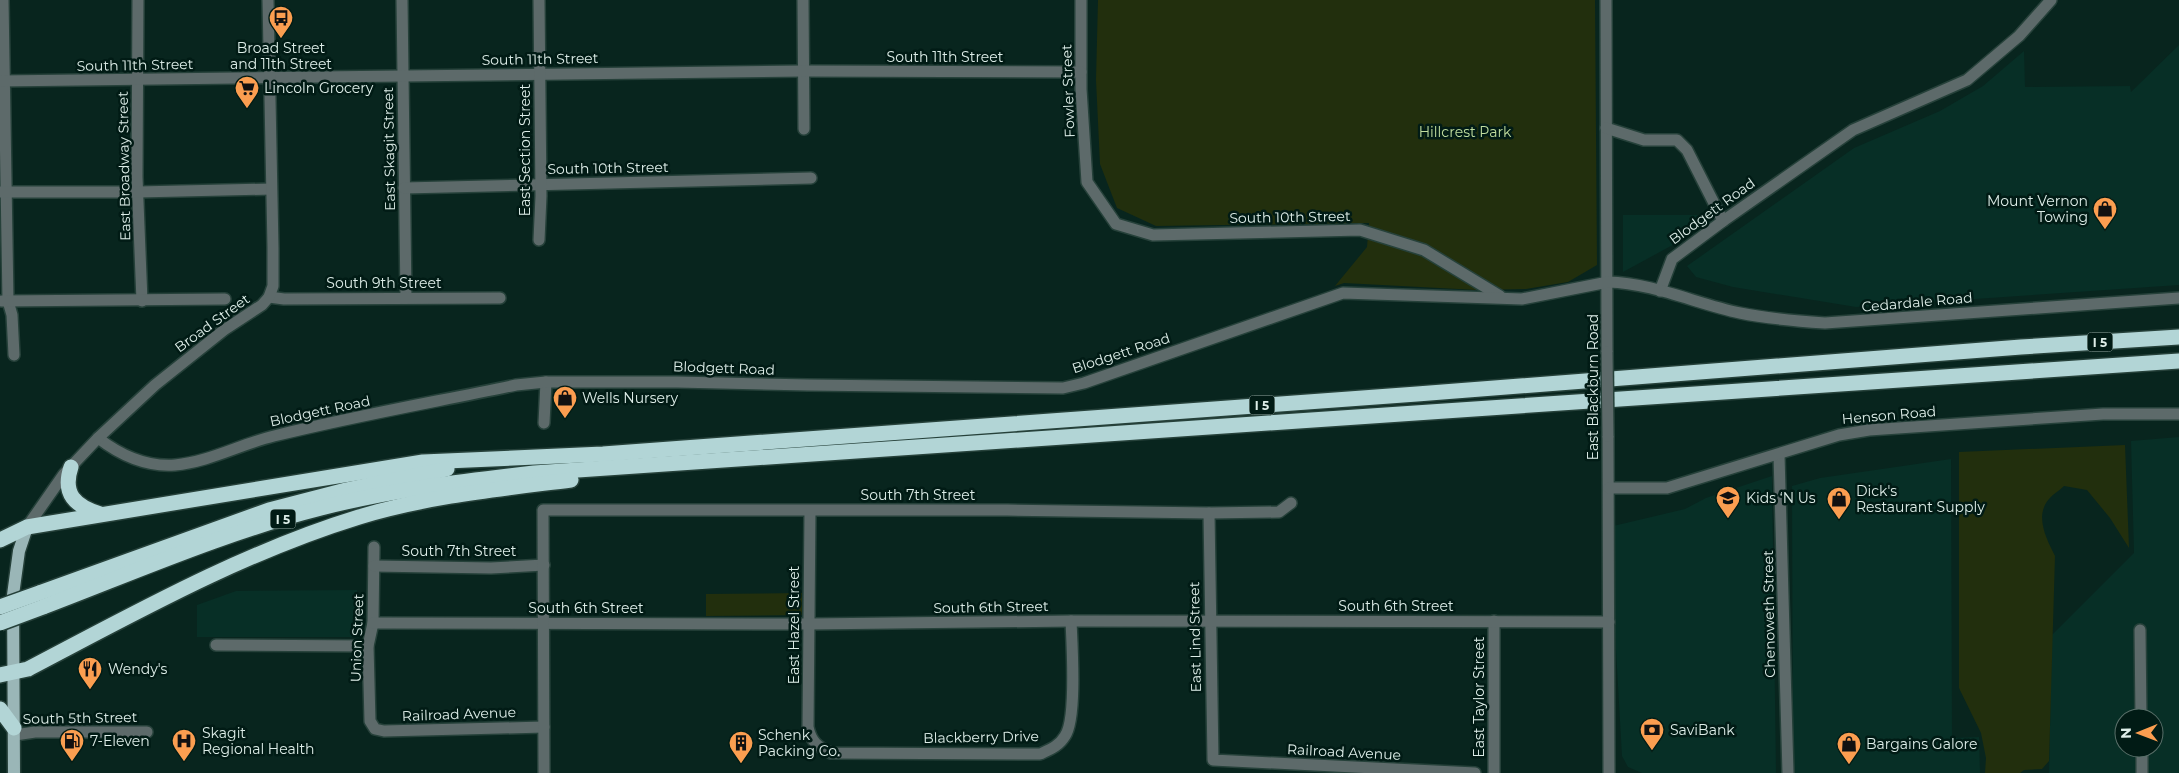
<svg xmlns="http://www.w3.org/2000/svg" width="2179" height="773" font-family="Montserrat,sans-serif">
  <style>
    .built { fill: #072f26; fill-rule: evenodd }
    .green { fill: #222f0d }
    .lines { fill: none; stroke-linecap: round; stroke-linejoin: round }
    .minor-casing { stroke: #26413a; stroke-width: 14 }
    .major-casing { stroke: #26413a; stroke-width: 15 }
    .highway-casing { stroke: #26413a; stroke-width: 18 }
    .minor { stroke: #5d6a6a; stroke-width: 11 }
    .major { stroke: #9ab6b7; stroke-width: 12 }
    .highway { stroke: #b2d5d6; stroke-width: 15 }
    .minor-bridge-casing { stroke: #26413a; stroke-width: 14; stroke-linecap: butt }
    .highway-bridge-casing { stroke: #26413a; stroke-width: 18; stroke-linecap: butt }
    .minor-bridge { stroke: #5d6a6a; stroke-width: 11 }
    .highway-bridge { stroke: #b2d5d6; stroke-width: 15 }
    .labels { text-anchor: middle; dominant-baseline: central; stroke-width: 5; stroke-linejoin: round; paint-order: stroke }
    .shield { fill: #011b15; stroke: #9baea9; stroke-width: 1 }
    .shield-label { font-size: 12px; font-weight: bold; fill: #ddede8 }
    .poi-label { font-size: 14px; fill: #ddede8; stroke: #011b15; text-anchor: start }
    .street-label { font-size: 14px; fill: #ddede8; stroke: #011b15 }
    .park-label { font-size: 14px; fill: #c1de9f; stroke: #011b15 }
  </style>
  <rect width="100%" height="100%" fill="#08251e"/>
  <g class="built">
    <path d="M2179,45v240l-323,22 -123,-20 -37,-10 -9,-11 167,-118 86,-37 43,-25 41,-35 1,36 105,-1 1,6z"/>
    <path d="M1623,215h89v3l-32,23 -57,31z"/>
    <path d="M2179,437v336h-130l3,-138 82,-82 -3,-112zM2124,718h30v30h-30z"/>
    <path d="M1951,459l1,279 27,-1 1,36h-187l-1,-287 28,-8z"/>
    <path d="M1772,476l4,297h-134l-14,-6 -6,-11 -13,-229 76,-18 21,-11z"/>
    <path d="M357,590l1,47h-161v-32l39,-14z"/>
  </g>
  <g class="green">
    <path d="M1098,0h497l2,265 -29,17 -42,7 -49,1 -133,-7 -9,3 32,-39 2,-24 -213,3 -39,-18 -17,-44 -4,-84z"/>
    <path d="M2125,445l4,103 -19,-30 -23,-28 -23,-4c-5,5 -11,8 -15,13 -15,17 -2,41 6,57l-6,205 -7,8 -18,1 -4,3h-35l1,-15 -5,-25 -22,-45v-236z"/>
    <path d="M802,593v22l-96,1v-22z"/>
  </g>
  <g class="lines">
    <defs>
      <g id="minor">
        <path d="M3,0l5,301 4,14 2,40"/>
        <path d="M138,0l-1,177 5,124"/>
        <path d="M402,0l4,298"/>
        <path d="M803,0l1,129"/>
        <path d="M1081,0v89l6,93 29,42 37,11 207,-5 64,20 76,46"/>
        <path d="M1606,0l1,352"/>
        <path d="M0,81l803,-10 278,1"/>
        <path d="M1606,128l38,12h33l10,10 36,71"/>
        <path d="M404,188l407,-10"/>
        <path d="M0,192h138l133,-3"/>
        <path d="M539,240l2,-44 -2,-196"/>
        <path d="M1660,291l12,-32 51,-38 130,-91 114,-50 52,-44 32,-36"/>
        <path d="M269,297l15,2 216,-1"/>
        <path d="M2,301l223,-2"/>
        <path d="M544,423l2,-41"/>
        <path d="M1608,436l1,337"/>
        <path d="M98,438c22,17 49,29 77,27 34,-3 66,-21 99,-29 80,-20 161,-34 242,-51l30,-3h131l131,3 255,3 21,-5 259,-90 179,6 86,-17c45,1 89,22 132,31 28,6 56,8 85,10l354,-25"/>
        <path d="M1779,455l9,318"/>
        <path d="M1609,488h58l172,-53 30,-5 234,-16h76"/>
        <path d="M810,511l-2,216c3,14 9,20 23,26l209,1c11,-5 19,-8 25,-18 12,-17 7,-91 6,-115"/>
        <path d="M1209,513l4,247 262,13"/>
        <path d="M27,527l37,-53 34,-36 57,-53 69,-55 38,-25 7,-8 4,-11v-38l-5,-248"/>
        <path d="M374,547l-1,76 -5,23 2,75 5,8 9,2 160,-4"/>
        <path d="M374,566l117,2 53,-3"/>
        <path d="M1494,621v152"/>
        <path d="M373,623l437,1 261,-3 538,1"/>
        <path d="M2140,630l1,88"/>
        <path d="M216,645l152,1"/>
        <path d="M15,735l20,-3h112"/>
        <path d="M2142,748v25"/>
        <path d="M544,773l-1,-263h464l202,3 70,-1 12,-9"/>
      </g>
      <path id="major" d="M14,773l-1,-178 6,-44 8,-24"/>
      <g id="highway">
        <path d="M71,467c-9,27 4,39 29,47"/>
        <path d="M0,540l27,-13 18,-3 378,-62 180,-8 814,-60 604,-47 158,-10"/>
        <path d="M39,593l230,-83 77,-20 101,-21"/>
        <path d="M43,607c92,-35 183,-75 278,-99 70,-18 141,-27 213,-35l1645,-112"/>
        <path d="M0,675l28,-6c107,-56 214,-116 331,-152 69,-21 141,-28 212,-37"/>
        <path d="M0,709l14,19"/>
      </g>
    </defs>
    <use href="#minor" class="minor-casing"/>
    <use href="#major" class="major-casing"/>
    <use href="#highway" class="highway-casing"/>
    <use href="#minor" class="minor"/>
    <use href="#major" class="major"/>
    <use href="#highway" class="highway"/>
    <defs>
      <path id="minor-bridge" d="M1607,352l1,84"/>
      <g id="highway-bridge">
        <path d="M0,607l39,-14"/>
        <path d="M0,623l43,-16"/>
      </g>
    </defs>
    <use href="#minor-bridge" class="minor-bridge-casing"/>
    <use href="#highway-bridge" class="highway-bridge-casing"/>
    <use href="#minor-bridge" class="minor-bridge"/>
    <use href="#highway-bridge" class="highway-bridge"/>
  </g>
  <defs>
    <symbol id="bus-pin" viewBox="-11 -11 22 30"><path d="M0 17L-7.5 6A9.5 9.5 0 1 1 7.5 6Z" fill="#fb9e50" stroke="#011b15"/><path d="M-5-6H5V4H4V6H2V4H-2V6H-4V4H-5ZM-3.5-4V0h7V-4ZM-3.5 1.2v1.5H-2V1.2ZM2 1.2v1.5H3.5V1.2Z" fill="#111"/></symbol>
    <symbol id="supermarket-pin" viewBox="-11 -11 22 30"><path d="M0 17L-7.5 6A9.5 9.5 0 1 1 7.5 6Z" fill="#fb9e50" stroke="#011b15"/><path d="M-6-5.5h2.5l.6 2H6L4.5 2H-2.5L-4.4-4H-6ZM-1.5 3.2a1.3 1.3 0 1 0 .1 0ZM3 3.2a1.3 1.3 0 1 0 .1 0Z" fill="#111"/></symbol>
    <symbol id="shop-pin" viewBox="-11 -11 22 30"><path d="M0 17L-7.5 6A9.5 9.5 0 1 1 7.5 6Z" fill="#fb9e50" stroke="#011b15"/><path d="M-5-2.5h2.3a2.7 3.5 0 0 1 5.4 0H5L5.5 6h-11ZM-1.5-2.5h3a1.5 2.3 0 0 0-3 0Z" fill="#111"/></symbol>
    <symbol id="school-pin" viewBox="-11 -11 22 30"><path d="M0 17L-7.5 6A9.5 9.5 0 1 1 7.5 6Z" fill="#fb9e50" stroke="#011b15"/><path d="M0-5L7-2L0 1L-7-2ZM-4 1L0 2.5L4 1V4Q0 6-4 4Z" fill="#111"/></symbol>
    <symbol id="restaurant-pin" viewBox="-11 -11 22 30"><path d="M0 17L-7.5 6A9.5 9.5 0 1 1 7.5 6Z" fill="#fb9e50" stroke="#011b15"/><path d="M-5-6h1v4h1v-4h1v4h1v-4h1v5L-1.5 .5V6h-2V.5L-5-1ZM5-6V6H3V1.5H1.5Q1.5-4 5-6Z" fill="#111"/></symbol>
    <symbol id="bank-pin" viewBox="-11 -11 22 30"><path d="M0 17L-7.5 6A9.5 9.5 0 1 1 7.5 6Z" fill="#fb9e50" stroke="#011b15"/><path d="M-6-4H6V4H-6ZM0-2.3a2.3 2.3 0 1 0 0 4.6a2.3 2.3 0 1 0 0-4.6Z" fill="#111"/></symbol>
    <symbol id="fuel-pin" viewBox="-11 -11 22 30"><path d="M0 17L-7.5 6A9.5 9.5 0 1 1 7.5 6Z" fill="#fb9e50" stroke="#011b15"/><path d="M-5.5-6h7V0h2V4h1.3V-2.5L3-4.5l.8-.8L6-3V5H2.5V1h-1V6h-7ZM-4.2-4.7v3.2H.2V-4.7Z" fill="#111"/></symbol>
    <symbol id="hospital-pin" viewBox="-11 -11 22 30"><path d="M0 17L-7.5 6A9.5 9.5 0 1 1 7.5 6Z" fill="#fb9e50" stroke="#011b15"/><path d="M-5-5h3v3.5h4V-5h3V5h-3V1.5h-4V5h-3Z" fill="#111"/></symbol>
    <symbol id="building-pin" viewBox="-11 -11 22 30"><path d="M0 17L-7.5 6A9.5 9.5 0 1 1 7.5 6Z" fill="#fb9e50" stroke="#011b15"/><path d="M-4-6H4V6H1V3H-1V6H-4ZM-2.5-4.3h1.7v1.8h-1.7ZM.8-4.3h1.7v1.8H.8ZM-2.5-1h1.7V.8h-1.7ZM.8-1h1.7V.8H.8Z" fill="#111"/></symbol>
  </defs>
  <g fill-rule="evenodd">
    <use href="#bus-pin" x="267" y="4" width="28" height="38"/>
    <use href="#supermarket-pin" x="233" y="74" width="28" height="38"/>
    <use href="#shop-pin" x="2091" y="195" width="28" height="38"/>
    <use href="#shop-pin" x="551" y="384" width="28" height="38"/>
    <use href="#school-pin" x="1714" y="484" width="28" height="38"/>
    <use href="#shop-pin" x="1825" y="485" width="28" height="38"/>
    <use href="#restaurant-pin" x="76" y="655" width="28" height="38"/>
    <use href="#bank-pin" x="1638" y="716" width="28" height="38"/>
    <use href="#fuel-pin" x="58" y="727" width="28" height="38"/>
    <use href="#hospital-pin" x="170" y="727" width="28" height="38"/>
    <use href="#building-pin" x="727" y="729" width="28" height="38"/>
    <use href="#shop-pin" x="1835" y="730" width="28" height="38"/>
  </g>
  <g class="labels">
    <g class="shield">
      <rect x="2087.5" y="332.5" width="25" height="19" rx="4"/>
      <rect x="1249.5" y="395.5" width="25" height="19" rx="4"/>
      <rect x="270.5" y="509.5" width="25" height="19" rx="4"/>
    </g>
    <g class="shield-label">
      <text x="2100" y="342">I 5</text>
      <text x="1262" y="405">I 5</text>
      <text x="283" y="519">I 5</text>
    </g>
    <g class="poi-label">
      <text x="281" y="48" text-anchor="middle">Broad Street<tspan x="281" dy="16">and 11th Street</tspan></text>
      <text x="264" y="88">Lincoln Grocery</text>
      <text x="2088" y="201" text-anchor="end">Mount Vernon<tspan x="2088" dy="16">Towing</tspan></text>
      <text x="582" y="398">Wells Nursery</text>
      <text x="1856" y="491">Dick's<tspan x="1856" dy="16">Restaurant Supply</tspan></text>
      <text x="1746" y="498">Kids ‘N Us</text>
      <text x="108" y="669">Wendy's</text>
      <text x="1670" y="730">SaviBank</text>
      <text x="202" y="733">Skagit<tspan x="202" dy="16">Regional Health</tspan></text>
      <text x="758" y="735">Schenk<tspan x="758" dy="16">Packing Co.</tspan></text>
      <text x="90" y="741">7-Eleven</text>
      <text x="1866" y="744">Bargains Galore</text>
    </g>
    <g class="street-label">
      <text x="945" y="57">South 11th Street</text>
      <text transform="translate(540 59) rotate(-1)">South 11th Street</text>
      <text transform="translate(135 65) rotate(-1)">South 11th Street</text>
      <text transform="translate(1068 91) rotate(-92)">Fowler Street</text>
      <text transform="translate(389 149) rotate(-91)">East Skagit Street</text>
      <text transform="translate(525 150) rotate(-90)">East Section Street</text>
      <text transform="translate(124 166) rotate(-91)">East Broadway Street</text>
      <text transform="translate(608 168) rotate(-1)">South 10th Street</text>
      <text transform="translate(1712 211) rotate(-36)">Blodgett Road</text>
      <text transform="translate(1290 217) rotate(-1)">South 10th Street</text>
      <text x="384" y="283">South 9th Street</text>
      <text transform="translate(1917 302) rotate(-5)">Cedardale Road</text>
      <text transform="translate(212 323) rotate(-36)">Broad Street</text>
      <text transform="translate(1121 353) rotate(-18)">Blodgett Road</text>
      <text transform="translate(724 368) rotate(2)">Blodgett Road</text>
      <text transform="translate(1593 387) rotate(-90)">East Blackburn Road</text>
      <text transform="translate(320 411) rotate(-12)">Blodgett Road</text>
      <text transform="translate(1889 415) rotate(-5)">Henson Road</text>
      <text x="918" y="495">South 7th Street</text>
      <text x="459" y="551">South 7th Street</text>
      <text x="1396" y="606">South 6th Street</text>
      <text transform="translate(991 607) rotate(-1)">South 6th Street</text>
      <text x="586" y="608">South 6th Street</text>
      <text transform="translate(1769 614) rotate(-91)">Chenoweth Street</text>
      <text transform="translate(794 625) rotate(-90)">East Hazel Street</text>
      <text transform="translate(1195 637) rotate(-91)">East Lind Street</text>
      <text transform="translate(357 638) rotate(-88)">Union Street</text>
      <text transform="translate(1479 697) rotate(-90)">East Taylor Street</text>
      <text transform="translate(459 714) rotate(-2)">Railroad Avenue</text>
      <text transform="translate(80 718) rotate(-1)">South 5th Street</text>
      <text transform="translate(981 737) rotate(-1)">Blackberry Drive</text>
      <text transform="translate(1344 752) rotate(3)">Railroad Avenue</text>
    </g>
    <g class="park-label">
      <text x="1465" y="132">Hillcrest Park</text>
    </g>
  </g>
  <g transform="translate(2139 733) rotate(269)"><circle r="24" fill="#011b15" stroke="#596f69"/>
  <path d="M0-4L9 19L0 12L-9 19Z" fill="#fb9e50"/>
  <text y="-8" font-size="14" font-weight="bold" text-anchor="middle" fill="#ddede8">N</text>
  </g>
</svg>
